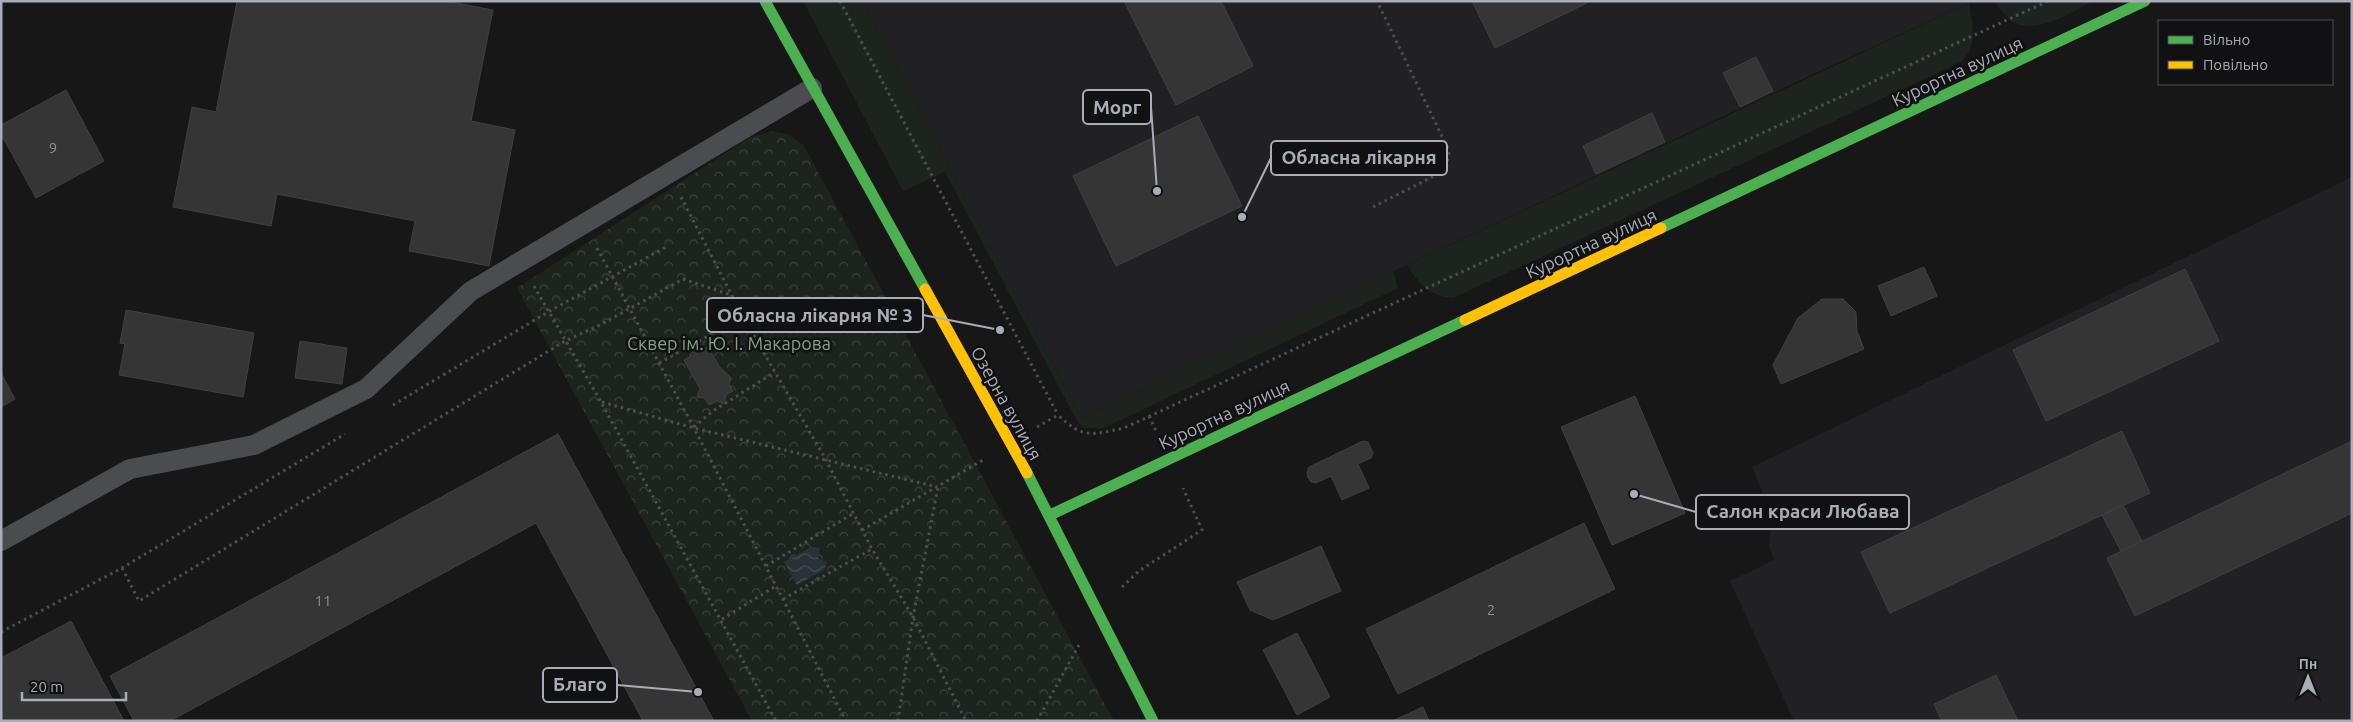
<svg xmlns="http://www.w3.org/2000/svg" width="2353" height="722" font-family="Ubuntu,sans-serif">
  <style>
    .built { fill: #212123 }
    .grass { fill: #1d241e }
    .park { fill: url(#park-crowns) }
    .water { fill: url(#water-waves) }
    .building { fill: #353536; stroke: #3f4043 }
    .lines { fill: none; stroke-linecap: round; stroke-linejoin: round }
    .path { stroke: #4d4e52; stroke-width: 3; stroke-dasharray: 2.5 4; stroke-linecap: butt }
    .lane { stroke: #4b4c50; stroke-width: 20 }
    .fast { stroke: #4caf50; stroke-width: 11 }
    .slow { stroke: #ffc107; stroke-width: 11 }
    .labels { text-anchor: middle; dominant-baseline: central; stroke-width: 5; stroke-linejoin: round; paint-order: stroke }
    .number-label { font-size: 15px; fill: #8b8f98 }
    .street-label { font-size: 18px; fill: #a8adb8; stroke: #111113 }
    .park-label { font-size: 18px; fill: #7fa381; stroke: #111113 }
    .leader { fill: none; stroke: #a8adb8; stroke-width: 2 }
    .callout-dot { fill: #a8adb8; stroke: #111113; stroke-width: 2 }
    .callout { fill: #111113; stroke: #a8adb8; stroke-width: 2 }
    .callout-label { font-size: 19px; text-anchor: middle; font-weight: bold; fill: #a8adb8 }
  </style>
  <defs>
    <pattern id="park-crowns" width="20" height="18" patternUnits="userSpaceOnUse" patternTransform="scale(1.25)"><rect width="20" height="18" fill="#1d241e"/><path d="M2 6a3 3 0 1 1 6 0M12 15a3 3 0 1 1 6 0" fill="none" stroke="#3b413d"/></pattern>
    <pattern id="water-waves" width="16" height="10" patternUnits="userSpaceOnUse" patternTransform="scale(1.25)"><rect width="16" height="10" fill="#2a3239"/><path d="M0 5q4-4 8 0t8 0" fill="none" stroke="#464d54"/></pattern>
  </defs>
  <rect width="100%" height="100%" fill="#171717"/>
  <g class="built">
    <path d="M862,1h1111l-181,83 -711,334z"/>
    <path d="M2352,177v544h-558l-64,-140 44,-21 -5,-15 3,-29 -20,-49z"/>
  </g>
  <g class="grass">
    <path d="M803,1h59l219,417 312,-147 5,17 -294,140h-20l-6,-5 -133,-251 -42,19z"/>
    <path d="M1994,1h100c-23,11 -55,34 -81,21 -7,-4 -13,-15 -19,-21z"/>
    <path d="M1969,3c3,24 10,40 -8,59l-508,236c-23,-2 -34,-14 -46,-33z"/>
  </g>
  <path class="park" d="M771,131l17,3 16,12 310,575h-362l-235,-433 232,-150z"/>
  <path class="water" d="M811,547l9,1 -2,10 9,4 -3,8 -27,15 -13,-23z"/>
  <g class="building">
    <path d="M237,1h209l47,9 -22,111 44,9 -26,136 -80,-15 6,-30 -138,-27 -6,32 -98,-19 19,-100 24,5z"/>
    <path d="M1124,1h97l32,65 -77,39z"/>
    <path d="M1472,1h119l-96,47z"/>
    <path d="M1756,57l17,34 -33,16 -17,-34z"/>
    <path d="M66,90l38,71 -68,37 -35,-64v-9z"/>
    <path d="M1652,113l13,29 -69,32 -13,-28z"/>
    <path d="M1198,116l44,90 -126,60 -43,-90z"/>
    <path d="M1924,267l13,29 -46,20 -13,-30z"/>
    <path d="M2185,269l34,72 -173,80 -33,-71z"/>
    <path d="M1822,299h21l13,13 1,19 7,18 -83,35 -8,-19 25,-47z"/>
    <path d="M126,310l128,23 -11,64 -124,-22 6,-31 -5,-1z"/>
    <path d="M300,341l47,7 -5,36 -47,-6z"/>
    <path d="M708,347l11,19 12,12 -2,6 4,7 -7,4 -2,9 -7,-3 -8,4 -5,-7 -7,-1 3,-8 -16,-29z"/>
    <path d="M1,373l14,26 -14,8z"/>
    <path d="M1635,396l50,117 -73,32 -51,-118z"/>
    <path d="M2122,431l28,62 -260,120 -29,-61z"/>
    <path d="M558,434l156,287h-71l-107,-198 -366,198h-36l-24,-45z"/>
    <path d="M1363,441l5,1 5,11 -2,5 -13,6 11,24 -27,12 -11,-24 -15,7 -5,-1 -3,-4 -1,-6 2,-5z"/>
    <path d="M2352,441v72l-217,103 -28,-58z"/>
    <path d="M2123,505l19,36 -21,10 -19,-36z"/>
    <path d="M1584,523l31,66 -217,105 -32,-65z"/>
    <path d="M1321,546l20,45 -68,29 -23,-10 -13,-28z"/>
    <path d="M71,621l53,100h-123v-63z"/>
    <path d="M1297,633l33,64 -33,18 -34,-65z"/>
    <path d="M1996,675l22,46h-76l-8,-17z"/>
    <path d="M1423,707l6,14h-37z"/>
  </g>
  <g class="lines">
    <g class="path">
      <path d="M840,1l218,414"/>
      <path d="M681,197l62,120"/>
      <path d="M1373,207l73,-37 3,-19 -72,-150"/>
      <path d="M597,248l97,180 152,293"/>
      <path d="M534,286l67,116 175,319"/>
      <path d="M707,327l4,8"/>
      <path d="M659,363l84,-46 83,143 46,89 41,68 53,104"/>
      <path d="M602,402l92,26 243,59"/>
      <path d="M393,405l155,-93 118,-65"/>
      <path d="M1149,416l7,15"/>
      <path d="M694,427l19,-16 62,-39"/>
      <path d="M1037,427l21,-12c25,24 34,20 66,13l924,-427"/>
      <path d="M862,530l121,-70"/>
      <path d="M766,566l88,-53"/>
      <path d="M122,568l17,33 426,-260 35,-16 83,-46 48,16"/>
      <path d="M1122,587l17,-16 63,-41 -19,-42"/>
      <path d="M783,599l89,-50"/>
      <path d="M722,619l54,-33"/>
      <path d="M1,632l121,-64 223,-134"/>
      <path d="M898,721l15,-104 25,-130"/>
      <path d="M1037,721l42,-76"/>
    </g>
    <path class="lane" d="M1,541l129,-72 124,-24 112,-56 105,-98 341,-203"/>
    <g class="fast">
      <path d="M765,1l160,288"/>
      <path d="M1661,228l484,-227"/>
      <path d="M1027,473l126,248"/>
      <path d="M1050,515l415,-195"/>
    </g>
    <g class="slow">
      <path d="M925,289l102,184"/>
      <path d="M1465,320l196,-92"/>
    </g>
  </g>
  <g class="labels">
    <g class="number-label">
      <text x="53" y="147">9</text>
      <text x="323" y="600">11</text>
      <text x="1491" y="609">2</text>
    </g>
    <g class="street-label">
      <text transform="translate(1957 71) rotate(-25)">Курортна вулиця</text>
      <text transform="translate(1591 243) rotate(-25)">Курортна вулиця</text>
      <text transform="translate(1007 403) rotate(61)">Озерна вулиця</text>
      <text transform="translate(1224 414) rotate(-25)">Курортна вулиця</text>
    </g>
    <g class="park-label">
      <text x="729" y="343">Сквер ім. Ю. І. Макарова</text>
    </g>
  </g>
  <path class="leader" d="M1157 191L1151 107M1242 217L1271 158M1000 330L923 315M1634 494L1696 512M698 692L617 685"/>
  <g class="callout-dot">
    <circle cx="1157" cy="191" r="5"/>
    <circle cx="1242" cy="217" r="5"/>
    <circle cx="1000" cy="330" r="5"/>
    <circle cx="1634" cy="494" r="5"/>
    <circle cx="698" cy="692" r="5"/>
  </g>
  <g class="callout">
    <rect x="1083" y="90" width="68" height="34" rx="5"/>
    <rect x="1271" y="141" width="176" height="34" rx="5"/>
    <rect x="707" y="298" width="216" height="34" rx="5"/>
    <rect x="1696" y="495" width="213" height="34" rx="5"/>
    <rect x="543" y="668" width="74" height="34" rx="5"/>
  </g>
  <g class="callout-label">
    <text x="1117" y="114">Морг</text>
    <text x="1359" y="164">Обласна лікарня</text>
    <text x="815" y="322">Обласна лікарня № 3</text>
    <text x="1803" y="518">Салон краси Любава</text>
    <text x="580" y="691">Благо</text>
  </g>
  <rect width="2353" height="722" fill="none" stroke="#a8adb8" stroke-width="5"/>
  <rect x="2158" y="20" width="175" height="65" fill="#111113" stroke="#4d4f55"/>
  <rect x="2168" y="36" width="25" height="8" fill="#4caf50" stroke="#4d4f55"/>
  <text x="2203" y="45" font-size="15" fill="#a8adb8">Вільно</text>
  <rect x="2168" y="61" width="25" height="8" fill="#ffc107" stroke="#4d4f55"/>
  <text x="2203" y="70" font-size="15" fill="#a8adb8">Повільно</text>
  <g transform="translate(2308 677)" stroke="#111113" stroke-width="4" paint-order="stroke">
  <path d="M0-4L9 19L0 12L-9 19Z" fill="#a8adb8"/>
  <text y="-8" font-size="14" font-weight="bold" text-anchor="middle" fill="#a8adb8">Пн</text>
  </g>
  <path d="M22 692v8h104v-8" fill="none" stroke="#a8adb8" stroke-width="2.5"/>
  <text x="30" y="692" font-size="15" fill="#a8adb8" stroke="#111113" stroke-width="4" paint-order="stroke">20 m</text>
</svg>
